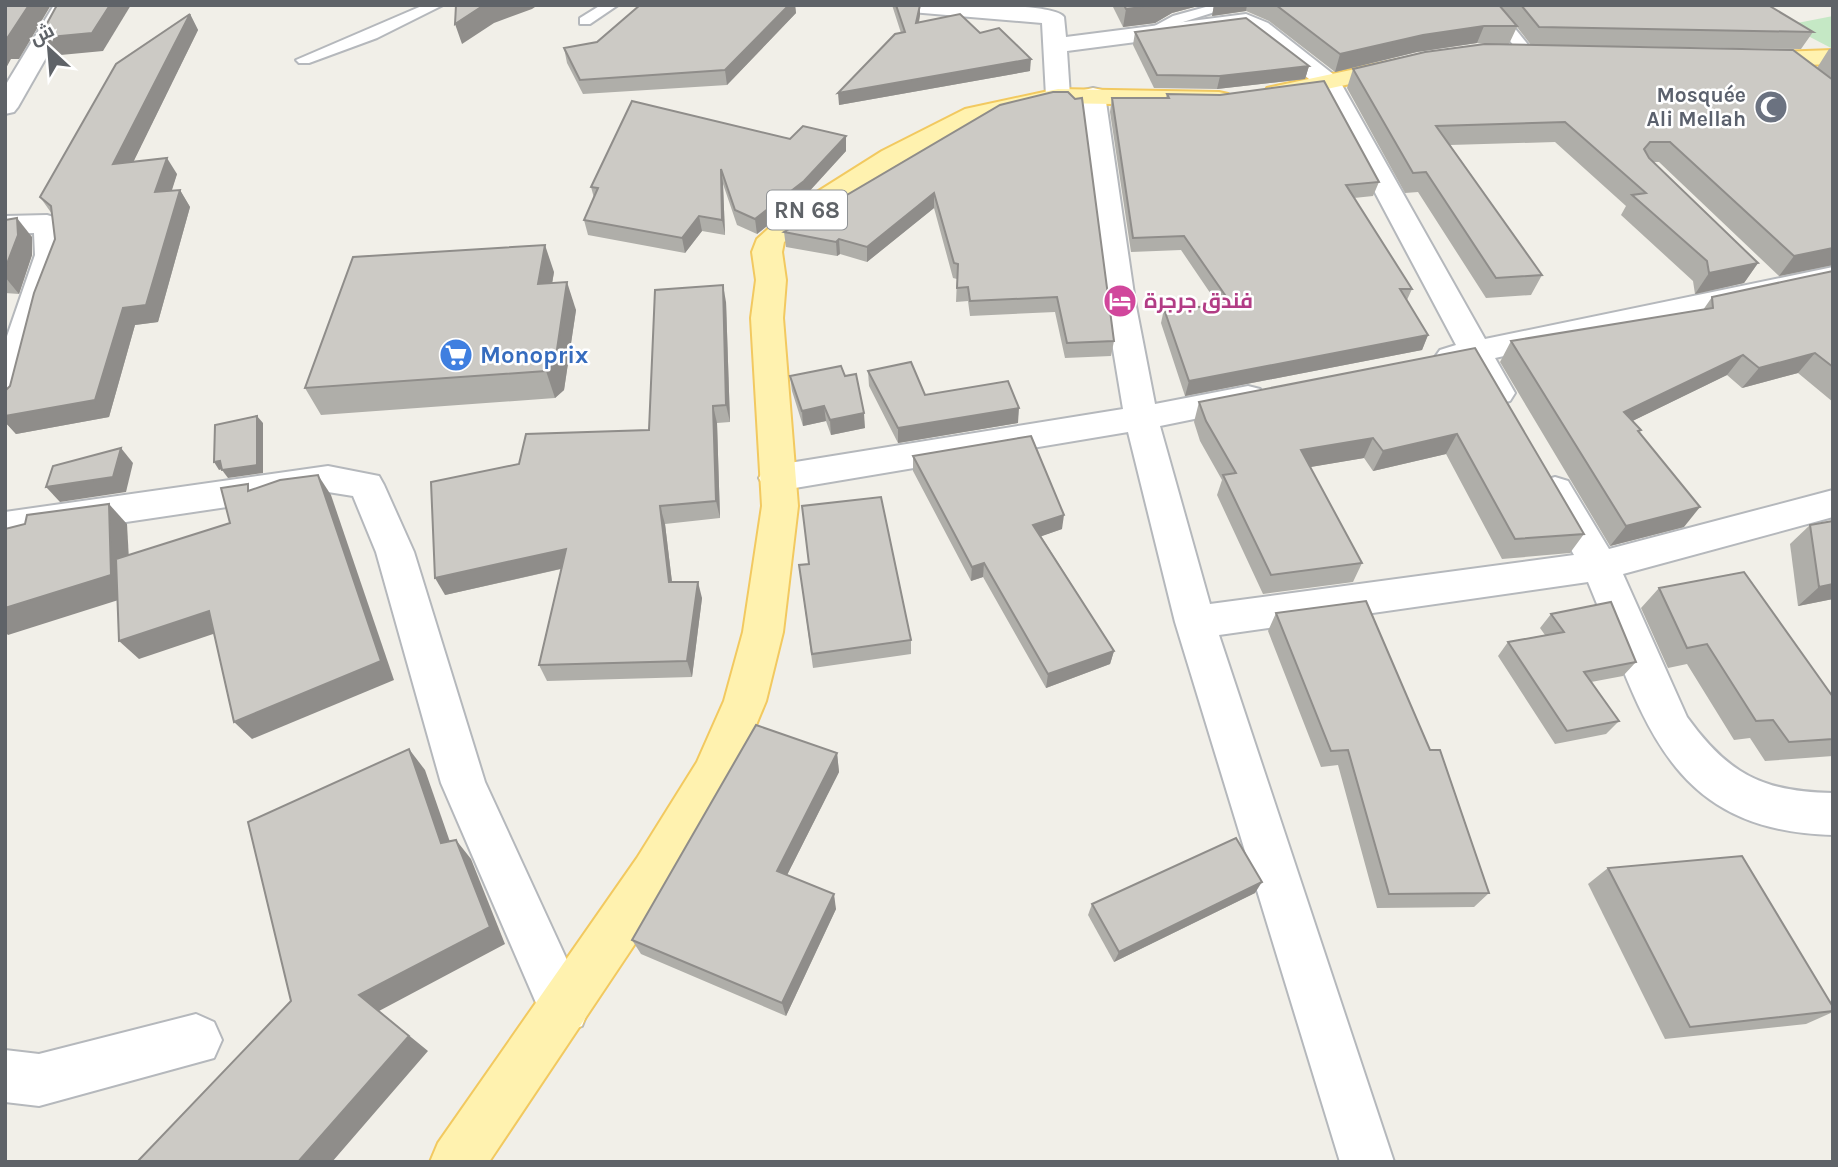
<svg xmlns="http://www.w3.org/2000/svg" width="1838" height="1167" font-family="Karla,Cairo,sans-serif">
  <style>
    .green { fill: #c5e8c5 }
    .lines { fill: none; stroke-linecap: round; stroke-linejoin: round }
    .service-casing { stroke: #b5b8bc; stroke-width: 4 }
    .minor-casing { stroke: #b5b8bc; stroke-width: 4 }
    .primary-casing { stroke: #f2c960; stroke-width: 4 }
    .service { fill: #fff; fill-rule: evenodd }
    .minor { fill: #fff; fill-rule: evenodd }
    .primary { fill: #fff2af; fill-rule: evenodd }
    .wall { fill: #afaea9; fill-rule: evenodd }
    .shaded-wall { fill: #8f8d8a }
    .building { fill: #cccac5; stroke: #8f8d8a; stroke-width: 2 }
    .labels { text-anchor: middle; dominant-baseline: central; stroke-width: 5; stroke-linejoin: round; paint-order: stroke }
    .far-worship-label { font-size: 21px; font-weight: bold; fill: #5b616d; stroke: #fff; text-anchor: end }
    .far-hotel-label { font-size: 21px; font-weight: bold; fill: #b23c85; stroke: #fff; text-anchor: start }
    .shield { fill: #fff; stroke: #8f9295; stroke-width: 2 }
    .shield-label { font-size: 23px; font-weight: bold; fill: #5f6368 }
    .shop-label { font-size: 24px; font-weight: bold; fill: #366cbe; stroke: #fff; text-anchor: start }
  </style>
  <rect width="100%" height="100%" fill="#f1efe8"/>
  <path class="green" d="M1833,16v33l-46,-24z"/>
  <g class="lines">
    <defs>
      <g id="service">
        <path d="M424,5h19l-66,33 -68,25h-10l-3,-3z"/>
        <path d="M601,5h17l-28,19h-10v-6z"/>
        <path d="M1213,5h24l-54,17 -33,16 -5,1 -7,-4 35,-19z"/>
        <path d="M1481,5h15l37,46v6h-10z"/>
      </g>
      <g id="minor">
        <path d="M54,5h22l-58,102 -4,5 -9,2v-28z"/>
        <path d="M900,5c25,0 154,-4 164,12l2,20 180,-23 22,9 70,55 147,261 348,-72v18l-338,73 20,35 -5,8 -12,3 -12,-3 -20,-37 -15,4 -11,-4 -5,-7 5,-7 16,-5 -137,-258 -67,-54 -9,-5 -176,23 3,45 -3,5h-18l-3,-5 -4,-73 -131,-11z"/>
        <path d="M1093,88l9,2 3,5 30,206 20,103 93,-18 12,3 5,8 -5,8 -12,3 -88,18 50,178 364,-49 -37,-65 5,-9 13,-4 13,4 41,68 224,-59v27l-210,57 64,143c41,57 76,75 146,76v42c-170,-4 -190,-122 -245,-253l-369,53 175,527h-54l-165,-540 -47,-190 -351,59 -13,-4 -5,-9 5,-9 13,-4 346,-56 -18,-108 -24,-206 3,-5z"/>
        <path d="M47,215l10,3 4,6 4,31 -20,54 -23,93 -5,8 -12,3v-71l30,-87 -1,-22 -29,1v-18z"/>
        <path d="M328,466l51,10 5,9 30,67 71,230 104,226 -7,18 -18,7 -18,-7 -105,-243 -65,-231 -23,-56 -25,-4 -323,48v-28z"/>
        <path d="M196,1014l18,8 8,18 -8,18 -175,48 -34,-4v-52l34,4z"/>
      </g>
      <g id="primary">
        <path d="M1833,50v14l-78,3 -8,-2 -4,-5 4,-5 8,-2z"/>
        <path d="M1402,59l8,2 4,5 -4,5 -134,29 -9,-2 -3,-5 3,-5 9,-2z"/>
        <path d="M1058,89l161,3 9,2 3,5 -3,5 -9,2 -161,-3 -76,17 -82,43 -90,58 -26,21 -2,10 4,28 -3,38 15,188 -15,126 -17,69 -36,87 -59,102 -182,272h-59l8,-19 199,-285 60,-96 27,-61 19,-69 19,-126 -11,-188 5,-38 -4,-28 5,-13 33,-30 92,-58 83,-42z"/>
      </g>
    </defs>
    <use href="#service" class="service-casing"/>
    <use href="#minor" class="minor-casing"/>
    <use href="#primary" class="primary-casing"/>
    <use href="#service" class="service"/>
    <use href="#minor" class="minor"/>
    <use href="#primary" class="primary"/>
  </g>
  <g class="wall">
    <path d="M640,5h155l1,8 -69,72 -144,9 -16,-31 -3,-15 33,-6z"/>
    <path d="M892,5h28v10l-1,8 61,10 50,38 -191,34 62,-72z"/>
    <path d="M1112,5h90l-30,8 -17,10 -32,4z"/>
    <path d="M1214,5h554l45,27 -12,17 -256,-4 272,23 12,-19 4,-1v217l-54,11 -120,-114h-6l105,101 -14,20 -49,11 -2,-13 -72,-66 5,-9 -71,-64 -105,3 92,130 -11,20 -45,3 -68,-106 -13,1 -58,-105 6,-19 132,-25 -8,-1 -60,9 -82,20 -66,-51 -23,-10 -34,5zM1517,27l14,18 -22,-1z"/>
    <path d="M190,14l8,16 -65,132 44,12 -6,17 9,-1 10,17 -32,115 -23,3 -26,92 -93,17 -11,-12v-31l5,-5 45,-147 -3,-25 -12,-17z"/>
    <path d="M1135,32l174,34 -4,13 -88,10 -63,-1 -21,-43z"/>
    <path d="M1167,94l212,88 -6,14 -19,2 58,91 -5,11 21,35 -6,15 -237,46 -24,-73 3,-14 55,-3 -38,-56 -50,2 -21,-140 2,-14h54z"/>
    <path d="M1000,105l114,236 -3,15 -46,2 -10,-46 -85,4 -2,-15 -12,1 1,-23 -4,-1 -19,-70 -67,54 -27,-8 -3,2 -51,-9 -2,-15z"/>
    <path d="M790,139l56,12 -41,45 -48,38 -20,-9 -14,-41 2,51 -23,-4 -17,22 -97,-18 -4,-15 10,-22 -3,-11z"/>
    <path d="M5,220l27,17v18l-13,39 -14,-1z"/>
    <path d="M1833,271v131l-35,-29 -56,15 -15,-13 -95,46 7,11 45,95 -74,19 -110,-184 11,-21 192,-31 9,-13z"/>
    <path d="M554,272l-2,12 24,26 -12,80 -9,8 -234,17 -16,-27z"/>
    <path d="M726,302l4,120 -13,1 3,95 -55,6 7,58 30,16 -10,79 -145,4 -8,-16 22,-96 -116,26 74,-131 130,-34z"/>
    <path d="M1475,348l109,186 -14,19 -68,6 -56,-105 -73,17 -9,-13 -54,9 52,96 -9,19 -90,12 -46,-99 5,-15 -22,-39 -6,-19 5,-20z"/>
    <path d="M868,371l57,24 93,28 -120,20 -29,-57z"/>
    <path d="M790,376l75,52 -34,7 -5,-14 -23,5 -11,-35z"/>
    <path d="M913,456l149,73 -21,7 73,115 -4,13 -64,24 -63,-111 -12,4 -58,-110z"/>
    <path d="M1833,521v78l-35,7 -8,-62 20,-19z"/>
    <path d="M809,564l102,76v14l-98,14 -14,-103z"/>
    <path d="M1659,588l174,151v17l-68,5 -15,-23 -16,2 -47,-76 -19,4 -27,-60z"/>
    <path d="M1276,613l213,280 -15,14 -97,1 -39,-143 -17,2 -53,-136z"/>
    <path d="M1551,614l85,48 -13,14 -32,6 28,39 -13,13 -51,10 -57,-88 10,-14 37,-7 -5,-7z"/>
    <path d="M837,753l2,19 -52,103 49,34 -50,107 -145,-62 -9,-14z"/>
    <path d="M1608,868l225,139v5l-27,12 -141,15 -77,-155z"/>
    <path d="M1255,893l-141,69 -26,-47 4,-11z"/>
  </g>
  <g class="shaded-wall">
    <path d="M29,5h22l-32,54h-8l-6,11v-30z"/>
    <path d="M110,5h21l-28,46 -53,5 -11,-18z"/>
    <path d="M484,5h54l-6,4 -38,14 -32,21 -7,-20z"/>
    <path d="M789,5h6l1,8 -69,72 -2,-15z"/>
    <path d="M920,5v10l-4,20v-12z"/>
    <path d="M1158,5h44l-30,8 -17,10 -32,4 3,-18z"/>
    <path d="M1214,5h33l-1,6 -34,5z"/>
    <path d="M190,14l8,16 -74,151 -11,-17z"/>
    <path d="M1484,26l-7,17 -60,9 -82,20 5,-18 83,-19z"/>
    <path d="M1031,59l-1,12 -191,34 -1,-12z"/>
    <path d="M1309,66l-4,13 -88,10 3,-13z"/>
    <path d="M846,136v15l-41,45 -48,38 -2,-15z"/>
    <path d="M167,158l10,16 -11,35 -11,-17z"/>
    <path d="M721,169l2,15 2,51 -3,-15z"/>
    <path d="M180,190l10,17 -32,115 -23,3 -26,92 -93,17 -11,-12v-6l118,-108z"/>
    <path d="M934,193v15l-67,54v-15z"/>
    <path d="M699,216l3,15 -17,22 -3,-15z"/>
    <path d="M17,218l15,19v18l-13,39 -14,-17v-8z"/>
    <path d="M839,239l1,15 -3,2 -1,-14z"/>
    <path d="M545,245l9,27 -7,40 -9,-28z"/>
    <path d="M1833,248v17l-54,11 15,-20z"/>
    <path d="M1758,263l-14,20 -49,11 14,-21z"/>
    <path d="M567,282l9,28 -12,80 -9,8 -9,-27z"/>
    <path d="M723,285l3,17 4,120 -4,-17z"/>
    <path d="M1428,335l-6,15 -237,46 4,-15z"/>
    <path d="M1815,353l-17,20 -56,15 17,-20z"/>
    <path d="M1743,355l-16,20 -117,57 14,-20z"/>
    <path d="M713,406l4,17 3,95 -4,-17z"/>
    <path d="M824,406l2,15 -23,5 -1,-15z"/>
    <path d="M1019,408l-1,15 -120,20v-15z"/>
    <path d="M864,413l1,15 -34,7 -1,-15z"/>
    <path d="M257,416l6,7v50l-35,5 -6,-8z"/>
    <path d="M1457,434l-11,20 -73,17 10,-20z"/>
    <path d="M1373,438l-9,20 -71,12 8,-20z"/>
    <path d="M121,448l12,15 -7,29 -66,10 -14,-15z"/>
    <path d="M220,461l6,7 -7,2 -5,-8z"/>
    <path d="M318,475l13,20 63,185 -142,59 -18,-17z"/>
    <path d="M109,504l18,20 4,72 -123,39 -3,-3v-24z"/>
    <path d="M660,506l5,18 9,75 -5,-17z"/>
    <path d="M1700,507l-16,20 -74,19 16,-20z"/>
    <path d="M1064,515l-2,14 -31,11 2,-15z"/>
    <path d="M566,549l7,17 -128,29 -10,-17z"/>
    <path d="M984,563l-1,14 -12,4 1,-14z"/>
    <path d="M698,582l4,16 -10,79 -5,-16z"/>
    <path d="M1833,584v15l-35,7 21,-19z"/>
    <path d="M209,611l16,19 -86,29 -20,-18z"/>
    <path d="M1114,651l-4,13 -64,24 2,-14z"/>
    <path d="M409,749l16,21 32,92 -16,-19z"/>
    <path d="M837,753l2,19 -58,115 -4,-16z"/>
    <path d="M456,840l15,19 34,85 -126,67 49,40 -96,111h-34l61,-167z"/>
    <path d="M1262,882l-7,11 -141,69 5,-10z"/>
    <path d="M834,894l2,15 -50,107 -4,-13z"/>
  </g>
  <g class="building">
    <path d="M5,5h24l-23,35h-1z"/>
    <path d="M57,5h53l-18,28 -53,5z"/>
    <path d="M456,5h28l-29,19z"/>
    <path d="M640,5h149l-64,65 -145,10 -16,-32 33,-6z"/>
    <path d="M896,5h24l-4,18 44,-9 20,19 19,-5 32,31 -193,34 57,-59 10,-2z"/>
    <path d="M1124,5h34l-32,4z"/>
    <path d="M1276,5h223l18,21h-33l-61,9 -83,19z"/>
    <path d="M1521,5h247l45,27 -274,-5z"/>
    <path d="M190,14l-77,150 54,-6 -12,34 25,-2 -34,115 -23,3 -28,92 -90,16v-25l5,-5 24,-93 21,-54 -4,-33 -11,-9 76,-133z"/>
    <path d="M1246,18l63,48 -89,10 -63,-1 -22,-43z"/>
    <path d="M1485,44l308,6 40,30v168l-39,8 -124,-114h-20l-6,7 5,9 109,105 -49,10 -2,-12 -75,-66 14,-2 -81,-71 -129,4 106,149 -46,3 -70,-106 -13,1 -60,-104 72,-17z"/>
    <path d="M1324,81l55,101 -33,3 66,104h-12l28,46 -239,46 -25,-72 68,-4 -48,-69 -51,2 -21,-140h57l-2,-4 53,1z"/>
    <path d="M1053,92h15l7,7 7,-1 32,243 -47,2 -10,-46 -87,4 -2,-14 -11,1 1,-24 -4,-1 -20,-70 -67,54 -28,-8 -3,3 -52,-10 216,-127z"/>
    <path d="M632,101l158,38 13,-13 43,10 -42,45 -49,38 -20,-9 -14,-41 1,51 -23,-4 -17,22 -98,-18 14,-32 -7,-1z"/>
    <path d="M17,218l1,17 -13,34v-49z"/>
    <path d="M545,245l-7,39 29,-2 -12,81 -9,8 -241,17 48,-131z"/>
    <path d="M1833,271v96l-18,-14 -56,15 -16,-13 -119,57 17,18 -3,1 62,76 -74,19 -115,-185 202,-33 -1,-11z"/>
    <path d="M723,285l3,120 -13,1 3,95 -56,5 9,76h29l-11,79 -148,4 27,-116 -131,29 -4,-96 88,-18 7,-30 123,-4 6,-140z"/>
    <path d="M1475,348l109,186 -69,5 -58,-105 -74,17 -10,-13 -72,12 61,113 -91,12 -48,-100 13,-2 -30,-52 -7,-19z"/>
    <path d="M911,362l14,33 83,-14 11,27 -121,20 -30,-57z"/>
    <path d="M841,366l4,10 11,-2 8,39 -34,7 -6,-14 -22,5 -12,-35z"/>
    <path d="M257,416v49l-35,5 -2,-9 -6,1 1,-37z"/>
    <path d="M1031,436l33,79 -31,10 81,126 -66,23 -64,-111 -12,4 -59,-111z"/>
    <path d="M121,448l-8,29 -67,10 7,-21z"/>
    <path d="M318,475l63,186 -147,61 -25,-111 -90,30 -3,-82 114,-36 -9,-35 27,-4v7l32,-11z"/>
    <path d="M881,497l30,143 -99,14 -13,-89 10,-1 -7,-58z"/>
    <path d="M109,504l2,71 -106,33v-79l20,-5 2,-9z"/>
    <path d="M1833,521v63l-14,3 -9,-62z"/>
    <path d="M1744,572l89,125v42l-44,3 -16,-22 -17,1 -49,-77 -20,4 -28,-60z"/>
    <path d="M1366,601l64,149h10l49,143 -100,1 -41,-144 -17,1 -55,-138z"/>
    <path d="M1611,602l25,60 -52,10 35,49 -52,10 -59,-89 56,-10 -13,-18z"/>
    <path d="M756,725l81,28 -60,118 57,23 -52,109 -150,-63z"/>
    <path d="M409,749l32,94 15,-3 34,87 -131,68 50,41 -111,126h-161l154,-161 -43,-179z"/>
    <path d="M1236,838l26,44 -143,70 -27,-48z"/>
    <path d="M1742,856l91,151v4l-143,16 -82,-159z"/>
  </g>
  <defs>
    <symbol id="mosque-disc" viewBox="-11 -11 22 22"><circle r="9.5" fill="#6b7280" stroke="#fff"/><path d="M3.5-4.9A6 6 0 1 0 3.5 4.9A5 5 0 1 1 3.5-4.9Z" fill="#fff"/></symbol>
    <symbol id="hotel-disc" viewBox="-11 -11 22 22"><circle r="9.5" fill="#d1479c" stroke="#fff"/><path d="M-6-4.5h1.5V1H6V5H4.5V3h-9V5H-6ZM-4 0a1.8 1.8 0 1 1 3.6 0ZM.5 0V-2.5h3Q6-2.5 6 0Z" fill="#fff"/></symbol>
    <symbol id="supermarket-disc" viewBox="-11 -11 22 22"><circle r="9.5" fill="#3f7fe0" stroke="#fff"/><path d="M-6-5.5h2.5l.6 2H6L4.5 2H-2.5L-4.4-4H-6ZM-1.5 3.2a1.3 1.3 0 1 0 .1 0ZM3 3.2a1.3 1.3 0 1 0 .1 0Z" fill="#fff"/></symbol>
  </defs>
  <g fill-rule="evenodd">
    <use href="#mosque-disc" x="1752" y="88" width="38" height="38"/>
    <use href="#hotel-disc" x="1101" y="282" width="38" height="38"/>
    <use href="#supermarket-disc" x="437" y="336" width="38" height="38"/>
  </g>
  <g class="labels">
    <g class="far-worship-label">
      <text x="1746" y="95">Mosquée<tspan x="1746" dy="24">Ali Mellah</tspan></text>
    </g>
    <g class="far-hotel-label">
      <text x="1144" y="301">فندق جرجرة</text>
    </g>
    <rect class="shield" x="767" y="190.5" width="80" height="39" rx="5"/>
    <g class="shield-label">
      <text x="807" y="210">RN 68</text>
    </g>
    <g class="shop-label">
      <text x="480" y="355">Monoprix</text>
    </g>
  </g>
  <rect width="1838" height="1167" fill="none" stroke="#5f6368" stroke-width="14"/>
  <g transform="translate(49 49) rotate(334)" stroke="#ffffff" stroke-width="5" paint-order="stroke">
  <path d="M0-5L12 26L0 18L-12 26Z" fill="#5f6368"/>
  <text y="-10" font-size="19" font-weight="bold" text-anchor="middle" fill="#5f6368">ش</text>
  </g>
</svg>
